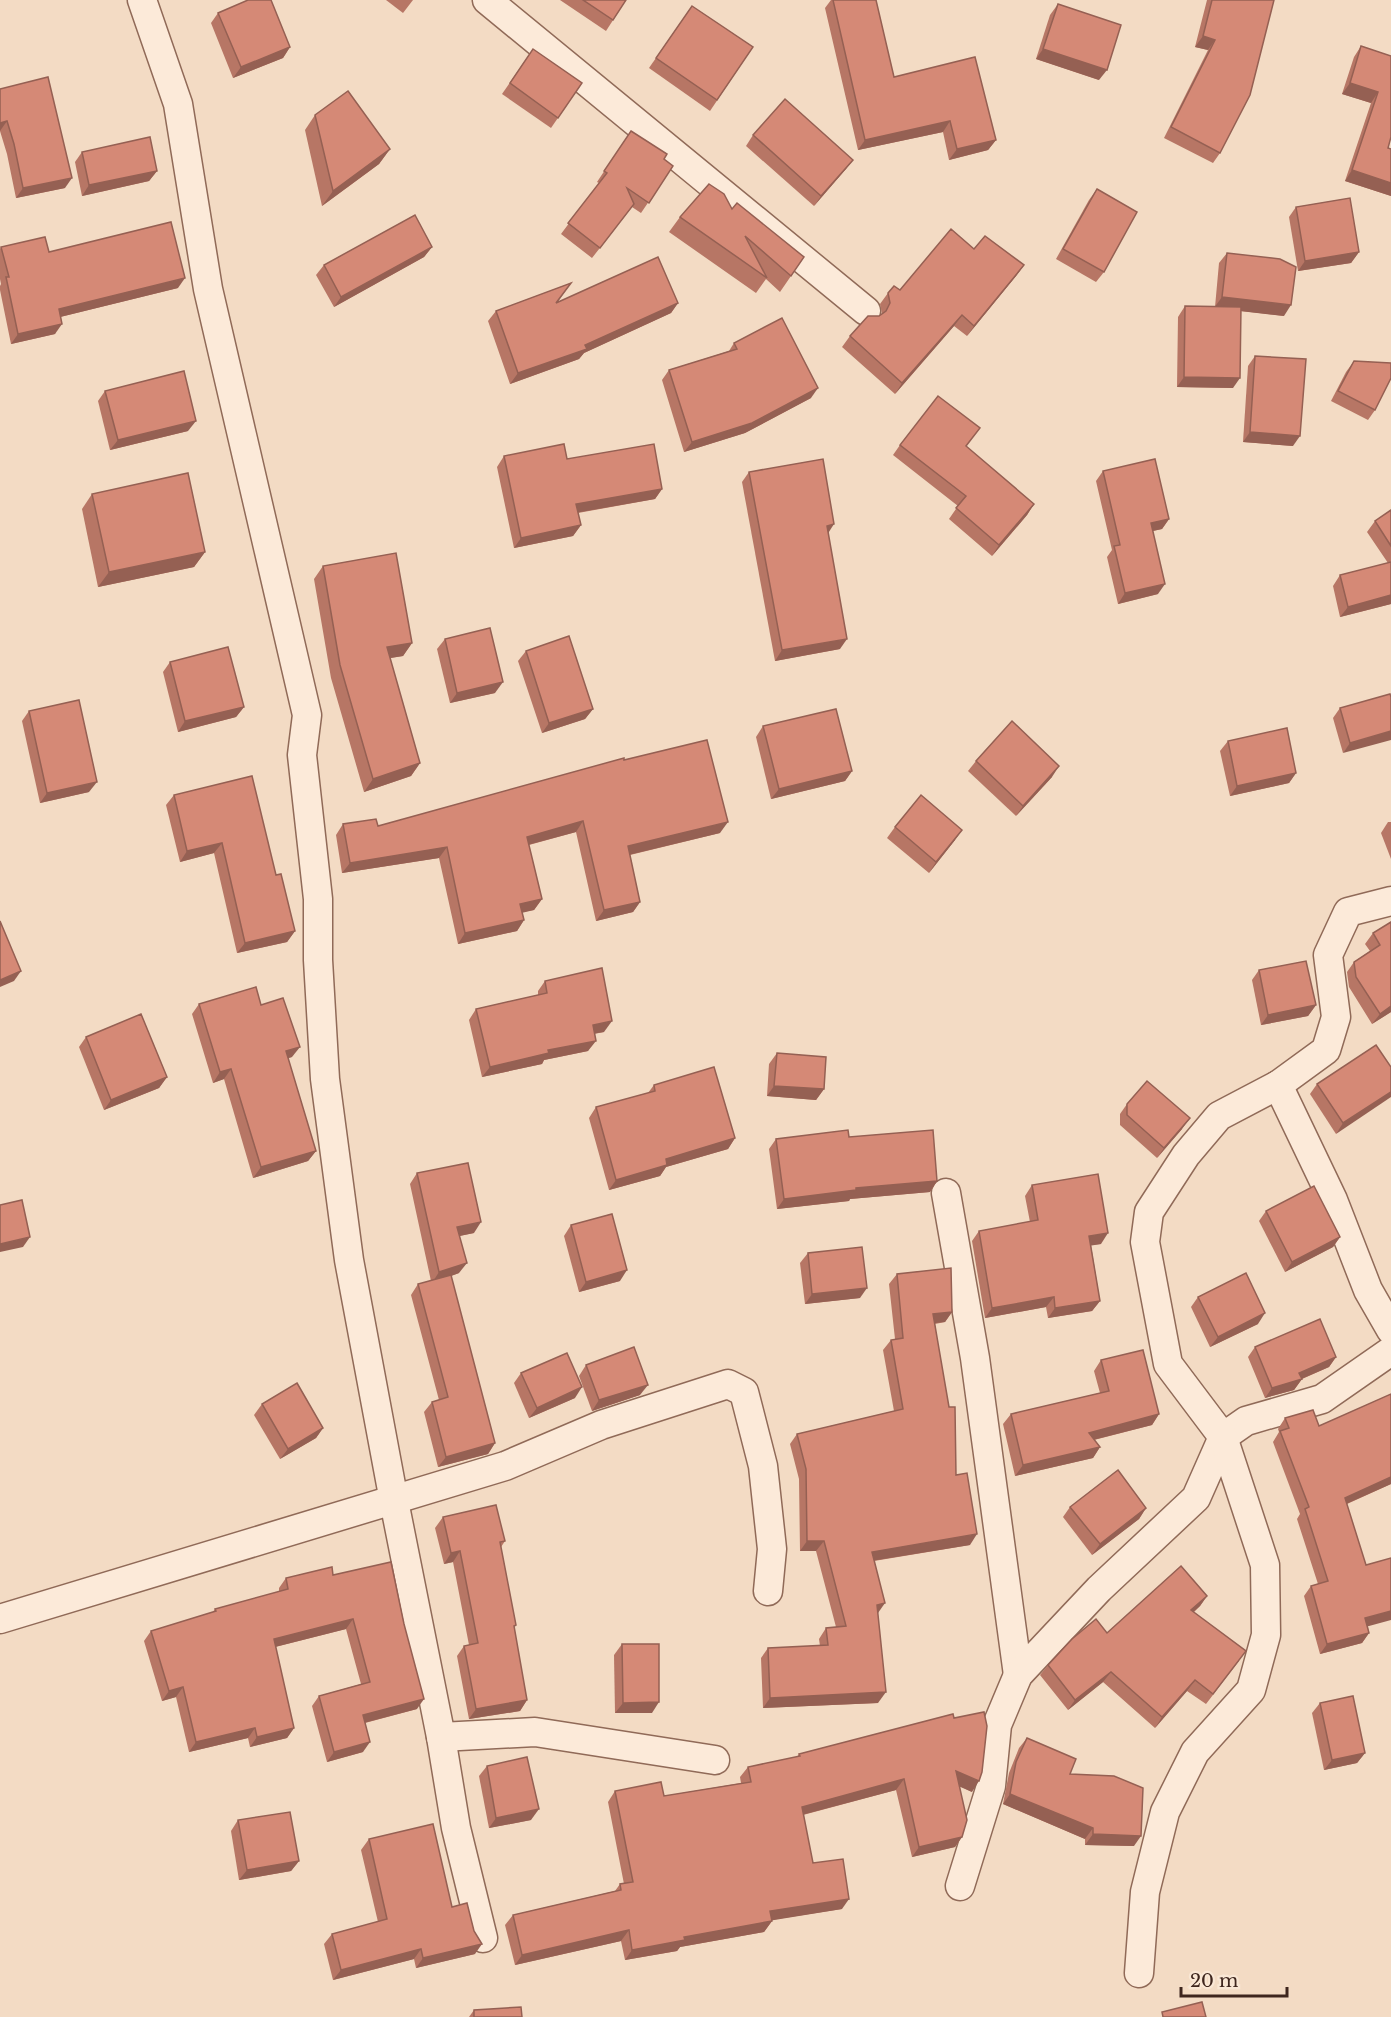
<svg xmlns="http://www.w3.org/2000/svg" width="1391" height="2017" font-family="'Libre Baskerville',serif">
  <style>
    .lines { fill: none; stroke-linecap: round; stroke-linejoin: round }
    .street-casing { stroke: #906a58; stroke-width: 31 }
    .street { stroke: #fcead9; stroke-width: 28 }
    .wall { fill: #b77665 }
    .shaded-wall { fill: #956053 }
    .building { fill: #d58976; stroke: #956053; stroke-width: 1.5 }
  </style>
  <rect width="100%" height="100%" fill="#f3dbc4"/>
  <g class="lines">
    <defs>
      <g id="street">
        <path d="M142,0l36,104 30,185 99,426 -5,40 16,144v61l7,119 24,181 45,241 47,236 15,91 27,110"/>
        <path d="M487,0l379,311"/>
        <path d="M1278,1085l55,115 35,90 23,40"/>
        <path d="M946,1193l29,165 43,317"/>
        <path d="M0,1619l505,-153 96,-41 127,-41 16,8 19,74 9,83 -4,42"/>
        <path d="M441,1737l94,-5 180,28"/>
        <path d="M960,1886l31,-100 6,-61 21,-50 81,-86 97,-91 27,-61 23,-16 76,-22 69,-48"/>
        <path d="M1139,1973l6,-81 20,-80 30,-60 56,-62 15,-55 -1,-70 -42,-128 -55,-73 -23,-122 4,-30 37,-57 33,-39 59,-31 48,-35 10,-33 -8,-62 20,-43 43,-11"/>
      </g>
    </defs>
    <use href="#street" class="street-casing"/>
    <use href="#street" class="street"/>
  </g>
  <g class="wall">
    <path d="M386,0h27l-10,13z"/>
    <path d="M560,0h66l-20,31z"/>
    <path d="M831,0h45l18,77 102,63 -8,10 -39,10 -6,-28 -85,18 -33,-142z"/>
    <path d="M1207,0h67l-54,153 -7,10 -49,-25 44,-88 -13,-3z"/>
    <path d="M1058,4l41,76 -63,-21 14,-44z"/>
    <path d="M692,6l61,41 -43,64 -61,-43z"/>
    <path d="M218,13l72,34 -7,11 -50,20 -22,-55z"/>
    <path d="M1361,46l30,10 -3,92 3,1v47l-46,-15 26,-78 -29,-9 12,-37z"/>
    <path d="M533,49l49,34 -31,45 -49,-34z"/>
    <path d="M0,89l65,99 -49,10 -9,-44 -7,-23z"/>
    <path d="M315,115l75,34 -11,15 -57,42 -17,-76z"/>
    <path d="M631,131l33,28 9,7 -32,47 -9,-6 -40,51 -31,-24 38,-51 -2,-1z"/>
    <path d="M753,135l100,25 -8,10 -31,36 -68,-60z"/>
    <path d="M82,152l75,19 -8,10 -67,15 -7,-34z"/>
    <path d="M1097,189l7,83 -8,10 -40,-23 33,-59z"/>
    <path d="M1296,207l63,45 -8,11 -53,8 -9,-54z"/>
    <path d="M732,209l72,48 -24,35 -14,-13 -10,14 -87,-61 11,-15z"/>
    <path d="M1,247l48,5 129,36 -118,29 -5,17 -44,10 -11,-54v-4l1,-2 -1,-5v-30z"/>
    <path d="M432,247l-8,10 -90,50 -18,-32 8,-10z"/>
    <path d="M974,249l50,16 -8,11 -49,60 -13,-10 -59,68 -53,-47 8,-11 32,-22 -2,-10 8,-11 12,-3z"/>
    <path d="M1227,253l57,63 -43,-5 -8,77 -56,-1 1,-70 7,-11 30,1 4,-44z"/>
    <path d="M571,283l-14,20h121l-7,10 -87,40 -5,6 -69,25 -22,-63 8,-10z"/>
    <path d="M734,343l77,55 -66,35 -61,19 -22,-72 7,-10 60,-19z"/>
    <path d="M1255,356l38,90 -50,-4 5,-76z"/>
    <path d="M1354,361l21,49 -7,10 -37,-19 15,-29z"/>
    <path d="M105,391l83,40 -78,19 -12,-49z"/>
    <path d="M900,445l67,2 67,57 -7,11 -35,41 -43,-37 9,-13 -65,-51z"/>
    <path d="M504,456l63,3 95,30 -7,10 -77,14 3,12 -8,11 -59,12 -17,-81z"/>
    <path d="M1103,471l66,48 -7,10 -9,2 5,63 -40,10 -11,-47 5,-7 -16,-69z"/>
    <path d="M749,472l79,61 12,116 -65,12 -33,-179z"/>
    <path d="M92,494l113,58 -11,15 -96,20 -16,-78z"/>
    <path d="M1391,510v94l-51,13 -7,-31 7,-11 48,-12 -21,-31 8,-11z"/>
    <path d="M323,566l89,77 -9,13 -13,2 30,105 -9,13 -47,16 -33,-114 -17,-99z"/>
    <path d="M445,639l50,54 -45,10 -13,-54z"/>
    <path d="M526,651l67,58 -8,10 -43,14 -24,-72z"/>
    <path d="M170,662l74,45 -8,10 -58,15 -15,-60z"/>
    <path d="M1391,697l-48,56 -10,-35 7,-10z"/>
    <path d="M29,711l60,81 -49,11 -18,-82z"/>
    <path d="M763,726l89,45 -7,10 -74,18 -15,-62z"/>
    <path d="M1228,741l68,32 -7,10 -59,13 -10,-45z"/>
    <path d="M624,760l96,73 -90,22 10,47 -7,10 -37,9 -20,-89 -47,13 13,54 -8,11 -12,2 2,8 -7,11 -59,13 -19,-86 -97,15 -6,-38 7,-11 35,2z"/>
    <path d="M976,761l76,16 -36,39 -48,-45z"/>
    <path d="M174,795l102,80 19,56 -8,11 -50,11 -23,-100 -34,9 -14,-57z"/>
    <path d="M1388,822h3v37l-10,-26z"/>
    <path d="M895,827l60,13 -26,33 -42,-35z"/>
    <path d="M1391,922v90l-19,12 -23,-37 -2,-15 7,-10 16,-11 -5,-7 8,-11z"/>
    <path d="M1259,970l57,35 -8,11 -47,9 -9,-45z"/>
    <path d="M545,981l59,51 -10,2 -6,17 -44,9 -2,4 -60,13 -13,-57 7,-11 62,-14v-4z"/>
    <path d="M199,1004l62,1 31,52 -4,1 28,93 -8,10 -55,17 -29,-99 -11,4 -21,-69z"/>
    <path d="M86,1037l81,40 -8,11 -55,22 -25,-63z"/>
    <path d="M777,1053l47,36 -8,11 -49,-4 2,-32z"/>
    <path d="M1391,1067l-55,67 -26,-40 7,-10z"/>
    <path d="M654,1085l81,53 -7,11 -62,18 -6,9 -51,14 -20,-72 7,-11 52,-14z"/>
    <path d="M1127,1104l55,25 -25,29 -37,-33v-11z"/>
    <path d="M849,1137l88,44 -7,11 -80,7 -1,2 -72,8 -8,-60 7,-10z"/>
    <path d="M417,1173l57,60 -15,3v37l-8,3 44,167 -7,11 -50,13 -14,-55 8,-10 7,-2 -28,-105 7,-11 13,-3 -21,-97z"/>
    <path d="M1032,1185l69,59 -10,1 9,56 -8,10 -44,7 -2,-11 -61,11 -13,-77 7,-10 51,-9 -5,-26z"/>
    <path d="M1266,1211l74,26 -7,10 -48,25 -26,-51z"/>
    <path d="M571,1225l49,56 -41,11 -15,-56z"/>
    <path d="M808,1253l52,45 -55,6 -5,-41z"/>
    <path d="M897,1274l55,38 -7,10 -10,2 21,151 14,70 -96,16 4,52v90l-115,5 -2,-50 7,-10 52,-2 -1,-7 7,-11 10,-1 -20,-76h-16l-1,-72 -9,-35 7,-10 97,-23 -11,-61 8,-10 4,-1 -6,-55z"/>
    <path d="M1198,1297l60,27 -48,23 -19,-40z"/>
    <path d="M1255,1347l81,10 -7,10 -27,12 -8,11 -29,8 -17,-41z"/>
    <path d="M1101,1360l58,54 -7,11 -58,15 6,7 -7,11 -78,18 -12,-52 8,-10 89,-21 -6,-22z"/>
    <path d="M586,1365l54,30 -48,16 -13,-35z"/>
    <path d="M521,1373l54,25 -46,20 -15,-35z"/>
    <path d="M1391,1394v90l-44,20 22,129 -7,10 -42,11 -16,-58 7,-10 7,-2 -21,-65 3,-5 -27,-72 6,-10 -1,-3 7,-11 34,8z"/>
    <path d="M262,1404l61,24 -7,10 -36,21 -26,-44z"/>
    <path d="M1070,1507l76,1 -7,11 -47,36 -29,-38z"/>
    <path d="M443,1517l62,24 -4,6 15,78 -2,3 13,72 -7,11 -51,8 -12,-63 7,-10 5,-1 -16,-83 -9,2 -9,-36z"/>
    <path d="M333,1575l84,134 -52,14 -2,29 -36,10 -15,-56 7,-10 42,-12 -15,-55 -71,18 19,81 -7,10 -37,9 -2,-9 -59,14 -13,-55 -14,4 -18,-60 7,-10 62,-19 2,-3 64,-17v-4l7,-10z"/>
    <path d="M1207,1596l-7,10 -6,6 45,49 -33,43 -19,-13 -32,37 -52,-46 -35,28 -28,-35 8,-10 59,-32z"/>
    <path d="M622,1644l30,69h-37l-1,-58z"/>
    <path d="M1320,1703l45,50 -8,10 -33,7 -12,-57z"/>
    <path d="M953,1714l19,78 -12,-6 2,51 -7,10 -43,10 -16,-67 -93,25 10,48 29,46 -71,11 1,1 -8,11 -84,15 -3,4 -52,9 -4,-19 -106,24 -10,-40 8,-10 102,-24 5,-7h4l-16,-82 7,-11 49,5 77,-13 -1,-6 8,-10 49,-10 2,-3z"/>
    <path d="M1027,1738l43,36 64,72 -49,-1v-6l-82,-35 6,-31 10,-25z"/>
    <path d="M487,1766l44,54 -42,8 -10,-52z"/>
    <path d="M238,1820l61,41 -8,10 -52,9 -8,-49z"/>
    <path d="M369,1839l83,68 23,47 -59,14 -2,-9 -81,21 -9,-36 8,-10 46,-12 -17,-72z"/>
    <path d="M474,2010l48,7h-53z"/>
  </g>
  <g class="shaded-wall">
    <path d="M1203,36l12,4 -7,10 -13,-3z"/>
    <path d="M290,47l-7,11 -50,20 8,-11z"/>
    <path d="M1043,49l64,21 -8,10 -63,-21z"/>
    <path d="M1350,83l28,9 -7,11 -29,-9z"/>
    <path d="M7,121l-7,10v-8z"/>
    <path d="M950,121l-7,11 -85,18 7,-10z"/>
    <path d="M996,140l-8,10 -39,10 8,-11z"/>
    <path d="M390,149l-11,15 -57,42 11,-15z"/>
    <path d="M853,160l-8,10 -31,36 7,-10z"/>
    <path d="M1352,170l39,13v13l-46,-15z"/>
    <path d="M157,171l-8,10 -67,15 7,-11z"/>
    <path d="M72,178l-7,10 -49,10 7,-10z"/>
    <path d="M432,247l-8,10 -90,50 7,-10z"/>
    <path d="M1359,252l-8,11 -53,8 7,-10z"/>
    <path d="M1024,265l-8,11 -49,60 7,-10z"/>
    <path d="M185,278l-7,10 -126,31 7,-10z"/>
    <path d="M1222,297l69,8 -7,11 -70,-8z"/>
    <path d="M678,303l-7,10 -87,40 -5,6 -69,25 8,-11 67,-28z"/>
    <path d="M962,315l-8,11 -59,68 7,-11z"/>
    <path d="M62,324l-7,10 -44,10 7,-10z"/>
    <path d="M1184,377l56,1 -7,10 -56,-1z"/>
    <path d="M818,388l-7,10 -66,35 -61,19 8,-10z"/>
    <path d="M196,421l-8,10 -78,19 8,-10z"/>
    <path d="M1250,432l50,4 -7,10 -50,-4z"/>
    <path d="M662,489l-7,10 -86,15 7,-10z"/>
    <path d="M1034,504l-7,11 -35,41 7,-11z"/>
    <path d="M1169,519l-7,10 -19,4 8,-10z"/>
    <path d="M834,524l-7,11v-9z"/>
    <path d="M581,525l-8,11 -59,12 7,-10z"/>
    <path d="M205,552l-11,15 -96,20 11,-15z"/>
    <path d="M1165,584l-7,10 -40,10 7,-11z"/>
    <path d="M1391,595v9l-51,13 8,-10z"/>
    <path d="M847,639l-7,10 -65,12 7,-11z"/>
    <path d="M412,643l-9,13 -25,4 9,-13z"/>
    <path d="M503,682l-8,11 -45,10 7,-10z"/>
    <path d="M244,707l-8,10 -58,15 7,-11z"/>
    <path d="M593,709l-8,10 -43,14 7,-10z"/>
    <path d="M1391,731v9l-48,13 7,-10z"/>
    <path d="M420,763l-9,13 -47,16 9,-13z"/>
    <path d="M1059,766l-7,11 -36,39 7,-10z"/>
    <path d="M852,771l-7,10 -74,18 8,-10z"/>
    <path d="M1296,773l-7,10 -59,13 7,-10z"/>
    <path d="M97,782l-8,10 -49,11 7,-10z"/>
    <path d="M583,821l-7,11 -56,15 7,-10z"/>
    <path d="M728,822l-8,11 -100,24 8,-11z"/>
    <path d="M962,830l-7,10 -26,33 7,-11z"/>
    <path d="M222,843l-8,10 -34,9 7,-11z"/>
    <path d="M447,847l-8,11 -97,15 8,-10z"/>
    <path d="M542,899l-8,11 -21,5 7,-11z"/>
    <path d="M640,902l-7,10 -37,9 8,-11z"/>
    <path d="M524,920l-7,11 -59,13 7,-11z"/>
    <path d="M295,931l-8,11 -50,11 8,-10z"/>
    <path d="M21,971l-7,10 -14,6v-7z"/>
    <path d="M1316,1005l-8,11 -47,9 7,-10z"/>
    <path d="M1391,1006v6l-19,12 8,-10z"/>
    <path d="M612,1021l-8,11 -19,3 8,-10z"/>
    <path d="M596,1041l-8,10 -44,9 -2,4 -60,13 8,-10 58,-17z"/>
    <path d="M300,1047l-8,10 -13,4 7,-10z"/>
    <path d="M231,1069l-7,10 -11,4 7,-11z"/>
    <path d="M167,1077l-8,11 -55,22 7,-10z"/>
    <path d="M774,1086l50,3 -8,11 -49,-4z"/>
    <path d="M1391,1092v5l-55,37 7,-11z"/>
    <path d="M1190,1118l-8,11 -25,29 7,-10z"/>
    <path d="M735,1138l-7,11 -62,18 -6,9 -51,14 7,-10 50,-21z"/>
    <path d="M316,1151l-8,10 -55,17 8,-11z"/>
    <path d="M937,1181l-7,11 -80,7 -1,2 -72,8 7,-10 72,-11z"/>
    <path d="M481,1222l-7,11 -24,5 7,-11z"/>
    <path d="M1108,1233l-7,11 -19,3 7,-11z"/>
    <path d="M30,1237l-7,10 -23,5v-8z"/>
    <path d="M1340,1237l-7,10 -48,25 7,-10z"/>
    <path d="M467,1263l-8,10 -27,10 7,-11z"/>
    <path d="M627,1270l-7,11 -41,11 7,-10z"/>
    <path d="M867,1288l-7,10 -55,6 7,-10z"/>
    <path d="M1054,1297l-8,10 -61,11 7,-10z"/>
    <path d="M1100,1301l-8,10 -44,7 7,-10z"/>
    <path d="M952,1312l-7,10 -19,2 7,-10z"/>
    <path d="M1265,1313l-7,11 -48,23 8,-10z"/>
    <path d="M1336,1357l-7,10 -30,13 3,-1 -8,11 -29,8 7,-10 27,-15z"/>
    <path d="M648,1385l-8,10 -48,16 7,-11z"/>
    <path d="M582,1387l-7,11 -46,20 8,-10z"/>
    <path d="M1159,1414l-7,11 -71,18 8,-10z"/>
    <path d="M323,1428l-7,10 -36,21 8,-10z"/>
    <path d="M495,1443l-7,11 -50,13 8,-10z"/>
    <path d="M1100,1447l-7,11 -78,18 8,-11z"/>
    <path d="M1391,1477v7l-54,24 8,-10z"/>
    <path d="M1146,1508l-7,11 -47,36 8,-11z"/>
    <path d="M977,1534l-7,11 -105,17 7,-10z"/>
    <path d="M807,1541h17l-8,10h-16z"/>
    <path d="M460,1551l-7,11 -9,2 7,-11z"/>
    <path d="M1207,1596l-7,10 -16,14 7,-10z"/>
    <path d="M885,1603l-7,10 -1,-8z"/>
    <path d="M1391,1611v9l-33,9 7,-11z"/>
    <path d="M353,1619l-7,10 -79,20 7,-10z"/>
    <path d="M1369,1633l-7,10 -42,11 7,-10z"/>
    <path d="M1111,1672l-8,10 -35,28 7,-10z"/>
    <path d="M1195,1680l-8,11 -32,37 7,-11z"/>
    <path d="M183,1687l-7,10 -14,4 7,-10z"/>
    <path d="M886,1692l-8,11 -115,5 7,-10z"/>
    <path d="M424,1699l-7,10 -61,16 7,-10z"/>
    <path d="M527,1700l-7,11 -51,8 7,-10z"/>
    <path d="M659,1702l-7,11h-37l8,-10z"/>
    <path d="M255,1728l-7,10 -59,14 7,-10z"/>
    <path d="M294,1728l-7,10 -37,9 7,-10z"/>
    <path d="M370,1742l-7,10 -36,10 7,-10z"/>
    <path d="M1365,1753l-8,10 -33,7 8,-10z"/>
    <path d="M956,1771l23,10 -7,11 -23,-10z"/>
    <path d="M904,1779l-8,11 -102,27 8,-10z"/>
    <path d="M1010,1794l83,34 -8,11 -82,-35z"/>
    <path d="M539,1809l-8,11 -42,8 7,-10z"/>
    <path d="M1093,1834l48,2 -7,10 -49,-1z"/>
    <path d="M962,1837l-7,10 -43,10 7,-10z"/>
    <path d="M299,1861l-8,10 -52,9 8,-10z"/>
    <path d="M849,1899l-7,10 -80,13 8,-11z"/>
    <path d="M772,1921l-8,11 -84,15 -3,4 -52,9 7,-10 52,-13z"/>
    <path d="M629,1930l-8,11 -106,24 7,-10z"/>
    <path d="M482,1944l-7,10 -59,14 7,-10z"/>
    <path d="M421,1949l-7,10 -81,21 8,-10z"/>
  </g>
  <g class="building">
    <path d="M248,0h23l19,47 -49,20 -23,-54z"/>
    <path d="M583,0h43l-13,20z"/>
    <path d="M833,0h43l18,77 81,-20 21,83 -39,9 -7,-28 -85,19z"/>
    <path d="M1212,0h62l-24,95 -30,58 -49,-26 44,-87 -12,-4z"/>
    <path d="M1058,4l63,21 -14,45 -64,-21z"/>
    <path d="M692,6l61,41 -36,53 -61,-42z"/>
    <path d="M1361,46l30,10v81l-3,11 3,1v34l-39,-13 26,-78 -28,-9z"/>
    <path d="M533,49l49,34 -24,35 -48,-35z"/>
    <path d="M48,77l24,101 -49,10 -9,-44 -7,-23 -7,2v-34z"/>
    <path d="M348,91l42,58 -57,42 -18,-76z"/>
    <path d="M785,99l68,61 -32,36 -68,-61z"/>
    <path d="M631,131l36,23 -3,5 9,7 -24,37 -22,-15 7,16 -34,44 -32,-25 39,-50 -3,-2z"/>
    <path d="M150,137l7,34 -68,14 -7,-33z"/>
    <path d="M709,184l15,10 8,15 5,-6 67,54 -13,19 -46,-40 22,42 -87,-61z"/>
    <path d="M1097,189l40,23 -33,60 -41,-23z"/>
    <path d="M1350,198l9,54 -54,9 -9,-54z"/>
    <path d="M415,215l17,32 -91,50 -17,-32z"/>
    <path d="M171,222l14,56 -126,31 3,15 -44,10 -12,-57h3l-8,-30 44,-10 4,15z"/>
    <path d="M951,229l23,20 11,-13 39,29 -50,61 -12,-11 -60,68 -52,-47 18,-20h11l7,-5 4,-8 -2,-10 6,-7 6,4z"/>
    <path d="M1227,253l53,6 16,8 -5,38 -69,-8z"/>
    <path d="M658,257l20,46 -93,42 2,4 -69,24 -22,-62 75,-28 -15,20z"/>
    <path d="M1185,306l56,1 -1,71 -56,-1z"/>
    <path d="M782,318l36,70 -66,35 -60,19 -23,-72 68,-21 -3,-6z"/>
    <path d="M1255,356l51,3 -6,77 -50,-4z"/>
    <path d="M1354,361l37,2v15l-16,32 -37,-19z"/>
    <path d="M184,371l12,50 -78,19 -13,-49z"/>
    <path d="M938,396l42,32 -14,18 68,58 -35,41 -43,-37 10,-12 -66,-51z"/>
    <path d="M564,444l3,15 87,-15 8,45 -86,15 5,21 -60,13 -17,-82z"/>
    <path d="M823,459l11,65 -7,2 20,113 -65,11 -33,-178z"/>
    <path d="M1155,459l14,60 -18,4 14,61 -40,9 -11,-47 6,-1 -17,-74z"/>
    <path d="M188,473l17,79 -96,20 -17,-78z"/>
    <path d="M1391,510v36l-16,-25z"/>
    <path d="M396,553l16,90 -25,4 33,116 -47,16 -33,-114 -17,-99z"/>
    <path d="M1391,562v33l-43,12 -8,-32z"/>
    <path d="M490,628l13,54 -46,11 -12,-54z"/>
    <path d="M569,636l24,73 -44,14 -23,-72z"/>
    <path d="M228,647l16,60 -59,14 -15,-59z"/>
    <path d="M1390,694l1,3v34l-41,12 -10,-35z"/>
    <path d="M79,700l18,82 -50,11 -18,-82z"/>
    <path d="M836,709l16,62 -73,18 -16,-63z"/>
    <path d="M1012,721l47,45 -36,40 -47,-45z"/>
    <path d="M1287,728l9,45 -59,13 -9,-45z"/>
    <path d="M707,740l21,82 -100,24 12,56 -36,8 -21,-89 -56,16 15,62 -22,5 4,16 -59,13 -18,-86 -97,16 -7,-39 33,-5 2,7 246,-68v2z"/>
    <path d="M252,776l24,99 5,-1 14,57 -50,12 -23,-100 -35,8 -13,-56z"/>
    <path d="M921,795l41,35 -26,32 -41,-35z"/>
    <path d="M0,921l21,50 -21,9z"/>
    <path d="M1391,922v84l-11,8 -24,-37 -2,-15 26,-17 -7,-12z"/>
    <path d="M1306,961l10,44 -48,10 -9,-45z"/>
    <path d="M602,968l10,53 -19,4 3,16 -48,9 1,3 -59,14 -14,-58 71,-16 -2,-12z"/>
    <path d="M256,987l5,18 22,-7 17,49 -14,4 30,100 -55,16 -30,-98 -11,3 -21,-68z"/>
    <path d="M141,1014l26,63 -56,23 -25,-63z"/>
    <path d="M1376,1045l15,22v25l-48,31 -26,-39z"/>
    <path d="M777,1053l49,4 -2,32 -50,-3z"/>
    <path d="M714,1067l21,71 -69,21 1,6 -51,15 -20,-73 59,-16 -1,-6z"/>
    <path d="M1147,1081l43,37 -26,30 -37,-33v-11z"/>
    <path d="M848,1130l1,7 84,-7 4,51 -81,7v2l-72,9 -8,-60z"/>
    <path d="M468,1163l13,59 -24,5 10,36 -28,9 -22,-99z"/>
    <path d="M1098,1174l10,59 -19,3 11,65 -45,7 -1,-11 -62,11 -13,-77 59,-11 -6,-35z"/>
    <path d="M1314,1186l26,51 -48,25 -26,-51z"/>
    <path d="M22,1200l8,37 -30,7v-39z"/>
    <path d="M612,1214l15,56 -41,12 -15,-57z"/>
    <path d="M862,1247l5,41 -55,6 -4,-41z"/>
    <path d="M951,1268l1,44 -19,2 16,93h6l1,68 11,-2 10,61 -105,18 13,51 -8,2 9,87 -116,6 -2,-50 60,-3 -2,-17 20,-2 -22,-85h-17l-1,-72 -9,-35 106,-25 -12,-69 12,-2 -6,-64z"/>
    <path d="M1246,1273l19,40 -47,24 -20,-40z"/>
    <path d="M451,1275l44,168 -49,14 -14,-55 16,-5 -30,-113z"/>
    <path d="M1320,1319l16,38 -37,16 3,6 -30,9 -17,-41z"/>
    <path d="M634,1347l14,38 -49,15 -13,-35z"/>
    <path d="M1143,1350l16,64 -70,19 11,14 -77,18 -12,-51 98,-23 -8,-31z"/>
    <path d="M567,1353l15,34 -45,21 -16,-35z"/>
    <path d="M297,1383l26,45 -35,21 -26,-45z"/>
    <path d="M1391,1394v83l-46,21 21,67 25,-7v53l-26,7 4,15 -42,11 -16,-58 17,-5 -23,-72 4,-2 -29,-76 9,-3 -4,-10 28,-8 6,16z"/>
    <path d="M1118,1470l28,38 -46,36 -30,-37z"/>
    <path d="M496,1505l9,36 -5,1 16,83 -2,1 13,74 -51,9 -12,-63 14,-3 -18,-92 -9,2 -8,-36z"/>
    <path d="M391,1562l13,62 20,75 -61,16 7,27 -36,10 -15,-56 51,-14 -17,-63 -79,20 20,89 -37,9 -2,-9 -59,14 -13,-55 -14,4 -18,-60 65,-20 -1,-2 73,-20 -2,-11 46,-11 1,8z"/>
    <path d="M1181,1566l26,30 -16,14 55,41 -33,43 -18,-14 -33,37 -51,-45 -36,28 -27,-35 24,-26 24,-20 11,14z"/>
    <path d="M622,1644h37v58l-36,1z"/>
    <path d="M1353,1696l12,57 -33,7 -12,-57z"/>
    <path d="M984,1712l3,14 -5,46 -3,9 -23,-10 11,49 -5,17 -43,10 -15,-68 -102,28 11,56 30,-4 6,40 -79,12 2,10 -88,16 1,3 -53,10 -3,-20 -107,25 -9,-40 108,-25 -1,-6 13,-2 -18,-91 46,-9 3,14 87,-14 -3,-15 52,-11 -1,-2 154,-40 1,4z"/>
    <path d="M1027,1738l49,21 -6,15 44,2 29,12 -2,48 -48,-2v-6l-83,-34 6,-32z"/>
    <path d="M527,1757l12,52 -43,9 -9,-52z"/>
    <path d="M290,1812l9,49 -52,9 -9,-50z"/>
    <path d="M433,1824l19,83 15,-4 7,28 8,13 -59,14 -2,-9 -80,21 -9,-36 55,-15 -18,-80z"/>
    <path d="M1202,2002l4,15h-43l-1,-5z"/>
    <path d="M521,2007l1,10h-48v-7z"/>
  </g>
  <path d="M1181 1987v9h106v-9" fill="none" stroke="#3e261e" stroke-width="3"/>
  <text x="1190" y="1987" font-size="18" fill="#3e261e" stroke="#f9e7d5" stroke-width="4.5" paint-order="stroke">20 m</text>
</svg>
